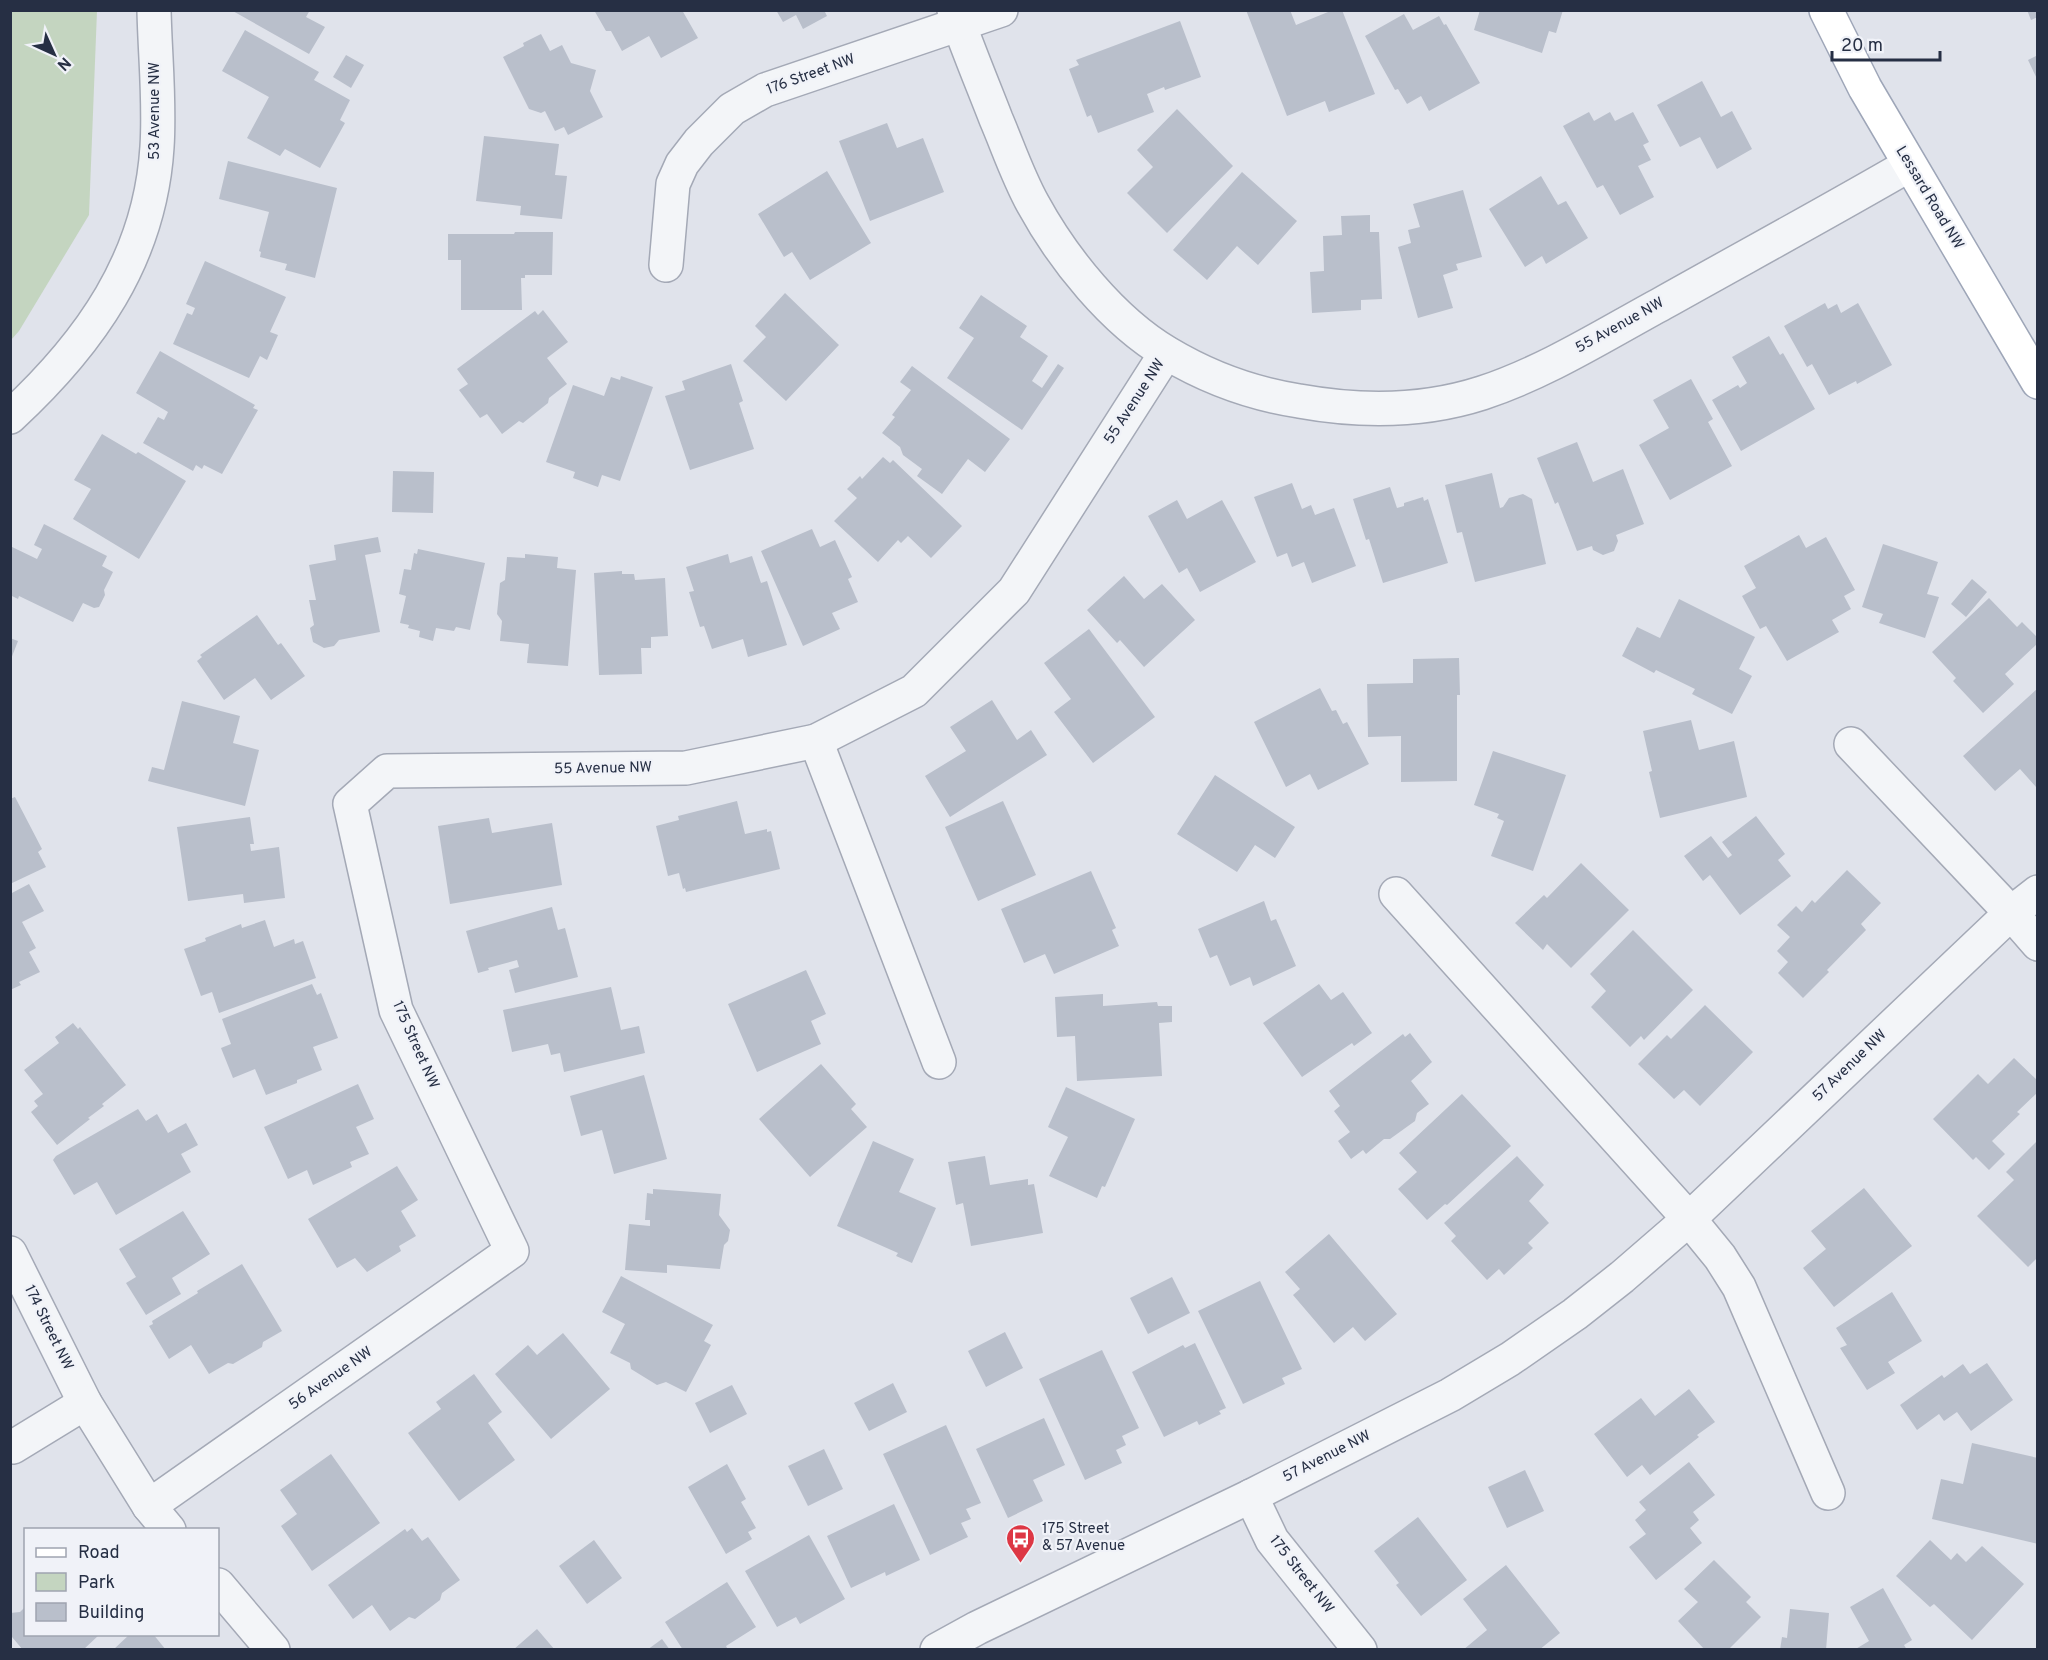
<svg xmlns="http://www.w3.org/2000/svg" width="2048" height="1660" font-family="Overpass,sans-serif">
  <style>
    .green { fill: #c4d5c0 }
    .building { fill: #b9bfcb }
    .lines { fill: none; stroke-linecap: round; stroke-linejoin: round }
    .minor-casing { stroke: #a4a9b6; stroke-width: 36 }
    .major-casing { stroke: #9ea6b8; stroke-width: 36 }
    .minor { stroke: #f3f5f8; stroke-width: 33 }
    .major { stroke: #fff; stroke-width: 33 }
    .labels { text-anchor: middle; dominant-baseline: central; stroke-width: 4.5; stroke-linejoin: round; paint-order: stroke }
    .street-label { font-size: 15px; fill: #262f44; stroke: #f0f2f8 }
    .poi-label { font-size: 15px; fill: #262f44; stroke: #f0f2f8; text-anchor: start }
  </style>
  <rect width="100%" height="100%" fill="#e0e3eb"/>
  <path class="green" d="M11,10l86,1 -8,204 -70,116 -8,9z"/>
  <g class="building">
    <path d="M231,10h79l-4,7 19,10 -16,27z"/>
    <path d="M594,10h88l16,28 -37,20 -12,-22 -27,15 -11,-20h-5z"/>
    <path d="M776,10h48l3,6 -24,13 -7,-14 -13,7z"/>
    <path d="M1246,10h44l6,15 37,-15h9l33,84 -46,18 -4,-11 -38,15z"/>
    <path d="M1480,10h83l-7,23 -7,-2 -7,22 -68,-23z"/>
    <path d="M2027,10h11v7l-7,3z"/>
    <path d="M1404,14l9,16 26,-14 5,9 2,-1 34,59 -51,28 -8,-15 -14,8 -9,-15 -3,1 -30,-54z"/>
    <path d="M1180,21l21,56 -36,13 -1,-3 -17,7 7,18 -56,21 -7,-18 -4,2 -18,-48 10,-4 -3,-5z"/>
    <path d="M245,30l74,42 -5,8 36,20 -10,20 5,3 -25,45 -35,-19 -5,7 -33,-18 22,-41 -47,-26z"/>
    <path d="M541,34l9,17 12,-6 9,18 25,7 -6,21 13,26 -35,18 -4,-8 -9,4 -10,-20 -4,2 -12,-4 -26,-52 21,-11 -1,-3z"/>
    <path d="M346,55l18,10 -13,23 -18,-11z"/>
    <path d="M2038,55v26l-10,-21z"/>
    <path d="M1702,81l19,36 11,-6 20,38 -35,20 -17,-32 -20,10 -23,-42z"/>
    <path d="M1177,109l56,57 -66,67 -40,-40 26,-26 -16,-17z"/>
    <path d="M1589,112l5,9 16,-9 5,9 18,-9 16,30 -6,3 8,15 -13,6 16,31 -34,18 -17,-30 -6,3 -34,-62z"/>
    <path d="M887,123l10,25 26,-10 21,54 -74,29 -31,-80z"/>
    <path d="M484,136l75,8 -4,31 12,1 -5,43 -42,-4 1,-9 -45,-5z"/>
    <path d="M228,161l109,27 -22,90 -30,-8 2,-6 -27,-7 1,-5 -2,-1 10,-39 -50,-13z"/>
    <path d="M827,171l44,72 -61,37 -18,-28 -8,5 -26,-43z"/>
    <path d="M1242,172l55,49 -39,44 -21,-19 -30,34 -34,-30z"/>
    <path d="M1541,176l17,29 8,-4 22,37 -42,26 -4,-8 -17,11 -36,-58z"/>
    <path d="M1463,190l19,67 -26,7 2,6 -15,5 10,33 -35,10 -20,-71 13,-4 -3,-13 12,-3 -7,-23z"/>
    <path d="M1370,215v17h9l3,67 -21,1v10l-49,3 -2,-41 14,-1 -1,-35 19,-1 -1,-19z"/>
    <path d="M515,232h38l-1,43h-27v3h-4l1,32h-61v-50h-13v-26h66z"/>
    <path d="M205,261l81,36 -16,35 8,3 -11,25 -7,-4 -11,22 -76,-34 14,-31 5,2 3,-7 -9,-4z"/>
    <path d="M785,293l54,52 -53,56 -43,-40 23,-24 -11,-11z"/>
    <path d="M981,295l46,31 -7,11 28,19 -16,25 10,7 16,-24 6,4 -42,62 -75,-52 27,-40 -15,-10z"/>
    <path d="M1825,303l3,6 9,-5 4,9 17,-10 34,62 -35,19 -1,-3 -27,14 -17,-31 -5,3 -23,-41z"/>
    <path d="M543,310l25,32 -21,16 20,26 -18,14 -1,5 -25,20 -4,-2 -17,13 -15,-20 -7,4 -21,-28 9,-6 -11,-15 78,-58 3,4z"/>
    <path d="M1769,336l11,19 3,-2 32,56 -74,42 -29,-51 26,-15 2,3 7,-5 -15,-26z"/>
    <path d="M160,351l95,54 -2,3 5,2 -36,64 -18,-9 -2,4 -6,-4 -3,6 -50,-28 15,-26 6,3 4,-8 -32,-19z"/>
    <path d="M731,364l12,37 -4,2 15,46 -64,21 -25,-74 20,-6 -3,-9z"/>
    <path d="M912,366l98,73 -25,33 -17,-13 -26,35 -25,-18 5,-7 -19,-14 -3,-8 -18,-14 13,-16 -3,-2 19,-25 -11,-8z"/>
    <path d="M621,376l32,11 -33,94 -18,-6 -4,12 -25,-9 2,-6 -29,-10 27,-77 31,11 7,-19 9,3z"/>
    <path d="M1691,379l22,40 -5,3 24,44 -62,34 -31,-55 30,-17 -16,-28z"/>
    <path d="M102,434l34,20 2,-2 48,29 -47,78 -66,-40 18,-30 -17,-9z"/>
    <path d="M1577,442l16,40 30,-13 21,55 -28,11 2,6 -4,10 -11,4 -10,-5 -1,-4 -15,5 -19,-49 -3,2 -18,-46z"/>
    <path d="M883,457l7,6 3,-3 69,66 -31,32 -23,-22 -7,7 -3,-3 -20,22 -44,-41 23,-23 -10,-9 13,-13 2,3z"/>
    <path d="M393,471l41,1 -1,41 -41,-1z"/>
    <path d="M1492,473l8,35 3,-1 6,-9 14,-4 9,5 14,65 -71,18 -13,-50 -5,1 -12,-48z"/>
    <path d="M1292,483l10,26 9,-4 4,10 19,-7 22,58 -44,17 -8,-21 -12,5 -5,-14 -10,4 -23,-60z"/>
    <path d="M1390,487l7,21 7,-2v-3l19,-6 1,4 4,-2 20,64 -65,20 -14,-44 -3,1 -13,-41z"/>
    <path d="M1177,500l10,19 35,-19 34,62 -56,30 -13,-24 -8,5 -31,-57z"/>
    <path d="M44,524l63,32 -5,10 11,6 -9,18 1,5 -6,12 -5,1 -11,-5 -10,19 -54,-26 -1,3 -8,-4v-49l27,13 5,-10 -8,-4z"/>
    <path d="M812,529l8,18 15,-7 17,37 -4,2 10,23 -26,11 8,16 -37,17 -42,-95z"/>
    <path d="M1799,535l7,13 20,-11 29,53 -11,6 7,13 -19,11 7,12 -52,29 -21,-35 -6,3 -18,-33 14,-8 -12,-22z"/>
    <path d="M378,537l3,15 -16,3 15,77 -41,8 -5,6 -10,2 -11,-6 -3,-14 4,-3 -5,-25h7l-7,-35 27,-5 -2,-15z"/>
    <path d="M1883,544l55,18 -11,32 12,3 -14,41 -46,-15 4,-9 -21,-7z"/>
    <path d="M418,549l67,14 -15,67 -14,-3 -2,4 -18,-3 -3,13 -14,-4 1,-6 -12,-3 1,-3 -9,-2 6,-27 -7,-2 5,-25 7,1 3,-17 3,1z"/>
    <path d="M525,554l33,3 -1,11 19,2 -8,96 -41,-3 2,-19 -29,-3 2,-20 -5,-7 3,-31 5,-3 2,-23 18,1z"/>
    <path d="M728,554l2,9 22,-7 9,27 6,-2 20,64 -39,12 -5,-18 -31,10 -8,-23 -4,1 -11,-35 5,-1 -8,-24z"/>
    <path d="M622,571v3h12l1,6 30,-2 3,58 -17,1v11h-10l1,26 -43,1 -5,-102z"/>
    <path d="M1124,576l20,23 18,-15 33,36 -51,47 -24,-27 -3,3 -30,-33z"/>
    <path d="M1972,579l15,13 -21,25 -15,-13z"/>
    <path d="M1989,598l28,29 5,-5 16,16v5l-33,31 9,10 -31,29 -30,-32 3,-3 -24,-26z"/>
    <path d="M1679,599l76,38 -16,32 13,7 -20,38 -40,-20 3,-5 -39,-19 -2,3 -32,-17 15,-29 23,11z"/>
    <path d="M257,615l21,30 3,-2 24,33 -34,24 -16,-22 -31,22 -27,-39 5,-4 -2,-2z"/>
    <path d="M1089,629l66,88 -62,46 -39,-51 17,-13 -27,-36z"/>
    <path d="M10,638l8,3 -7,18h-1z"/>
    <path d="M1459,658l1,37h-3v86l-56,1v-46l-33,1 -1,-53 46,-1v-24z"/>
    <path d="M1320,688l12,23 4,-1 7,14 4,-2 22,42 -51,26 -8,-16 -24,13 -32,-65z"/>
    <path d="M2038,688v98l-2,1 -16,-18 -25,22 -32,-35z"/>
    <path d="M992,700l25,40 14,-10 16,25 -97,62 -25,-41 41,-25 -16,-24z"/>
    <path d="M182,701l58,15 -7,27 26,7 -14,56 -97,-25 4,-14 12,3z"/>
    <path d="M1691,720l8,30 35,-9 13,56 -87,21 -11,-46 3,-1 -9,-40z"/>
    <path d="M1493,751l73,24 -33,96 -42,-15 13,-35 -7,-3 2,-4 -25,-9z"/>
    <path d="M1215,775l80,52 -20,31 -20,-13 -18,27 -60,-38z"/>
    <path d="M15,797l27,52 -4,3 8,15 -36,17v-85z"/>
    <path d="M737,801l8,33 22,-5v3l4,-1 9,38 -94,23 -1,-4 -2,1 -4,-16 -11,3 -12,-50 23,-6 -1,-4z"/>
    <path d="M1003,801l33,74 -58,26 -33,-74z"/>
    <path d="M1756,816l29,38 -7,6 13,16 -51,39 -30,-40 -7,6 -19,-25 27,-20 17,22 4,-3 -10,-13z"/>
    <path d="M250,817l4,27h-4l1,7 28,-4 6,51 -41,5 -1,-9 -55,7 -11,-74z"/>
    <path d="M489,818l3,15 60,-10 10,62 -112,19 -12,-78z"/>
    <path d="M1581,863l48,47 -58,58 -24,-24 -4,6 -28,-27 29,-28 3,3z"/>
    <path d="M1847,870l34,33 -20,21 5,6 -39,40 2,2 -26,26 -25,-25 10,-11 -11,-11 13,-14 -13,-12 19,-19 6,6 10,-12 3,3z"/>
    <path d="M1091,871l25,57 -4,2 7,16 -65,28 -9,-20 -21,9 -23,-54z"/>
    <path d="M29,884l15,27 -22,11 14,26 -7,4 11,20 -21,10 2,3 -11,5v-96z"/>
    <path d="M1264,901l7,20 5,-2 20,47 -43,20 -3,-9 -20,9 -13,-31 -7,3 -12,-29z"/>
    <path d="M552,907l6,23 7,-2 13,49 -63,16 -6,-23 10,-3 -2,-7 -29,8 1,2 -11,3 -12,-42z"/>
    <path d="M265,920l9,27 20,-8 1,5 8,-3 13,37 -97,35 -7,-21 -11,4 -17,-47 22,-8 -1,-3 36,-14 1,4z"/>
    <path d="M1633,930l60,60 -49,50 -3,-4 -11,11 -39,-40 15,-16 -16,-17z"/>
    <path d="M806,970l20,44 -15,7 10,23 -64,28 -29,-68z"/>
    <path d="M312,984l5,11 4,-2 17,45 -25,9 9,23 -25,10v3l-31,12 -11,-26 -22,9 -12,-30 10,-4 -9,-25z"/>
    <path d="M1319,984l12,16 12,-8 29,41 -18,13 -2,-3 -50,34 -39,-54z"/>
    <path d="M611,987l10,43 18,-4 6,27 -81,19 -4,-19 -9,2 -3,-11 -36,8 -9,-42z"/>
    <path d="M1103,994v12l54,-4 1,4h14v16l-13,1 3,53 -85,5 -2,-45 -18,1 -2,-40z"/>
    <path d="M1705,1005l48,47 -53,54 -16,-16 -10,9 -36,-35 29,-29 4,4z"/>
    <path d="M73,1023l5,6 2,-2 46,58 -24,19 2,2 -16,12 2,1 -33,26 -26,-33 7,-6 -4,-5 9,-7 -19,-24 35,-27 -4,-6z"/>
    <path d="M1410,1033l22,29 -21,19 18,23 -12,9 -2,8 -25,18h-6l-18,15 -3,-4 -12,9 -13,-18 12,-9 -16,-21 6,-5 -11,-15 74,-57 2,3z"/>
    <path d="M2014,1058l24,23v11l-21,20 3,2 -28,27 13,13 -16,16 -13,-13 -3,3 -40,-41 45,-45 10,10z"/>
    <path d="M821,1064l35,40 -5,5 16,18 -57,50 -51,-58z"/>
    <path d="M644,1075l23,84 -53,15 -12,-44 -21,6 -11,-40z"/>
    <path d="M358,1084l16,35 -18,8 13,27 -19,8 2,5 -39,18 -6,-15 -19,9 -24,-52z"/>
    <path d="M1066,1087l69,32 -30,68 -3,-1 -5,12 -48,-22 19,-39 -20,-10z"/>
    <path d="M1462,1094l49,52 -64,59 -2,-1 -18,16 -29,-31 19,-17 -18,-19z"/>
    <path d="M138,1109l8,12 11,-7 11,19 18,-10 12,22 -17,9 10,18 -75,43 -19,-33 -23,13 -21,-35 3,-4z"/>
    <path d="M2038,1140v117l-10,10 -51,-51 37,-36 -8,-8z"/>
    <path d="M873,1141l41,18 -15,33 37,16 -24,55 -16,-7 2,-3 -61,-27z"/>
    <path d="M985,1156l5,29 38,-6v6l6,-1 9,49 -72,13 -8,-43 -7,2 -8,-43z"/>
    <path d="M1517,1156l27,29 -15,16 20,22 -21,20 5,5 -29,27 -5,-6 -12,11 -36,-39 5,-5 -12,-13z"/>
    <path d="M397,1166l21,34 -17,11 15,25 -17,10 2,5 -34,21 -12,-14 -18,10 -29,-49z"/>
    <path d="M1864,1188l48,58 -78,61 -31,-39 23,-19 -15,-18z"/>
    <path d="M653,1189l68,5 -2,21 11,15 -2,11 -4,4 -4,24 -53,-4v8l-42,-3 4,-46 21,2v-6h-5l2,-27 6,1z"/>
    <path d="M183,1211l27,43 -38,24 9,16 -35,21 -20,-32 10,-6 -17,-28z"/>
    <path d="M1329,1234l68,80 -32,27 -12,-14 -19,16 -41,-48 7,-6 -15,-17z"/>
    <path d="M242,1264l40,67 -19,11 -1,5 -29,17 -5,-1 -19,11 -18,-29 -22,14 -20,-33 4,-2 -1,-3 46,-28 -1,-2z"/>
    <path d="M621,1276l92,49 -9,16 7,4 -25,47 -20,-10 -9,3 -26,-16 -1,-6 -20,-10 15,-29 -23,-12z"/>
    <path d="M1172,1277l18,36 -42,21 -18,-36z"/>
    <path d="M1260,1281l42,88 -20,9 3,6 -42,20 -45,-93z"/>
    <path d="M1892,1292l30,49 -34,21 7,11 -28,17 -27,-42 7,-3 -11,-17z"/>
    <path d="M1005,1332l18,36 -37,19 -18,-36z"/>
    <path d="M563,1333l47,56 -59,50 -56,-65 33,-29 9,10z"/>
    <path d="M1195,1343l31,65 -7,3 2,3 -22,11 -2,-4 -33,16 -32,-65 51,-27 2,3z"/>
    <path d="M1102,1350l37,78 -17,8 4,9 -10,5 6,13 -37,17 -46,-101z"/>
    <path d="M1987,1363l26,37 -42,31 -14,-19 -13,9 -5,-7 -22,16 -17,-25 42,-30 2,3 19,-14 7,10z"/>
    <path d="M474,1374l28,38 -14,11 27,37 -56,41 -51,-68 33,-24 -5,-7z"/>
    <path d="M893,1383l14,29 -38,19 -15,-28z"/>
    <path d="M732,1385l15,29 -37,19 -15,-30z"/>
    <path d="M1689,1389l26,33 -18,13 2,2 -49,38 -8,-10 -15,12 -33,-43 47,-36 14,18z"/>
    <path d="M1044,1418l21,47 -32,15 10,21 -35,17 -32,-69z"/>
    <path d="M946,1425l35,78 -15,6 5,10 -10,4 7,14 -38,18 -47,-101z"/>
    <path d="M1972,1443l66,15v86l-106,-25 9,-40 22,5z"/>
    <path d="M824,1449l19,40 -35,17 -20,-40z"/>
    <path d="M331,1454l49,69 -68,48 -31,-45 16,-12 -17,-24z"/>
    <path d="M1689,1462l26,33 -22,17 6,8 -9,8 12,15 -46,37 -27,-33 17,-13 -11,-14 11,-10 -7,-8z"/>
    <path d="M727,1464l19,35 -5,3 15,26 -8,4 4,7 -26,15 -38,-67z"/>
    <path d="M1525,1470l19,41 -37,17 -19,-41z"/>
    <path d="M894,1504l26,56 -34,16 -1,-4 -34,16 -24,-52z"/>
    <path d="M1418,1517l49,63 -46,36 -25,-31 3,-2 -25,-32z"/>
    <path d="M412,1528l10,13 6,-4 32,43 -18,13 -2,7 -25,19 -6,-2 -19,14 -18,-26 -19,14 -25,-34 77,-56 2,3z"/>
    <path d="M809,1535l36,64 -45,25 -4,-7 -19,10 -32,-56z"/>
    <path d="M594,1540l28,38 -35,26 -28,-38z"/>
    <path d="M1930,1540l21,20 6,-7 9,9 16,-16 42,38 -52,56 -38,-36 -4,3 -34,-31z"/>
    <path d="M1714,1560l37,37 -5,5 15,15 -33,33h-23l-27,-29 20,-19 -14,-13z"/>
    <path d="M1506,1565l54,68 -21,17h-76l24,-20 -24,-31z"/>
    <path d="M727,1582l29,45 -30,19 2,4h-45l-18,-28z"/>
    <path d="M1883,1588l29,52 -8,5 3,5h-53l15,-9 -19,-34z"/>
    <path d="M26,1606v28h74l-17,16h-60l-11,-13 -2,-24 10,-1z"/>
    <path d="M1790,1609l39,4 -3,37h-46l2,-13 5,1z"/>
    <path d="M537,1629l18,21h-42z"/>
    <path d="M130,1634h23l13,16h-53z"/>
    <path d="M662,1639l8,11h-23z"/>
  </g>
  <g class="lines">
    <defs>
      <g id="minor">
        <path d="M954,10c13,37 28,73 42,109 12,28 22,58 37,85 30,55 80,117 134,149 40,24 87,41 132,48 61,11 124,11 183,-8 64,-21 122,-58 181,-90 82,-46 165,-91 246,-138"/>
        <path d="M666,265l7,-81 9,-20 17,-22 33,-33 33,-19 236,-80"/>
        <path d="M10,417c80,-74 140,-158 147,-270 3,-45 -2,-91 -3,-137"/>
        <path d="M816,741l123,321"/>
        <path d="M1851,744l160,169 27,31"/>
        <path d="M1396,894l293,325 31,38 19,30 89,206"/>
        <path d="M10,1253l75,150 64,103 20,24"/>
        <path d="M13,1447l72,-44"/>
        <path d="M1251,1496l21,44 88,110"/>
        <path d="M149,1506l363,-255 -116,-241 -46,-206 37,-33 299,-3 130,-27 98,-50 100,-100 152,-238"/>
        <path d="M218,1585l55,65"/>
        <path d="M937,1650l40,-22 274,-132 199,-101 60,-36 65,-45 47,-37 67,-58 322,-306 27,-21"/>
      </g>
      <path id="major" d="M1826,10l39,78 173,294"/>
    </defs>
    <use href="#minor" class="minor-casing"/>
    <use href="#major" class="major-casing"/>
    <use href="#minor" class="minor"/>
    <use href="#major" class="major"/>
  </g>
  <defs>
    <symbol id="bus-pin" viewBox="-11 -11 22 30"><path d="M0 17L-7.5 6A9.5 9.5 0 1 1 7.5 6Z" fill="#dd3744" stroke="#f0f2f8"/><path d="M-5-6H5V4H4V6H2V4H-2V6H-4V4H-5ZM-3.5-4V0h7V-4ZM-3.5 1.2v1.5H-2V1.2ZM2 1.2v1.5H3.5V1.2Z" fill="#fff"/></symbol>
  </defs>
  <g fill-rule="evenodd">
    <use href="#bus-pin" x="1004" y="1522" width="33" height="45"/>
  </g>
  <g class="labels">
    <g class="street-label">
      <text transform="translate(811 75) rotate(-20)">176 Street NW</text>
      <text transform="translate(155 111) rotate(-90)">53 Avenue NW</text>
      <text transform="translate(1929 198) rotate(59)">Lessard Road NW</text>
      <text transform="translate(1620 326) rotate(-29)">55 Avenue NW</text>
      <text transform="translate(1135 402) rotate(-57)">55 Avenue NW</text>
      <text transform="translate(603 769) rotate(-1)">55 Avenue NW</text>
      <text transform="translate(415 1045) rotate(66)">175 Street NW</text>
      <text transform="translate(1850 1066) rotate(-44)">57 Avenue NW</text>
      <text transform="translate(48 1328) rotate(64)">174 Street NW</text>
      <text transform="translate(331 1379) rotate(-35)">56 Avenue NW</text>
      <text transform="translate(1327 1457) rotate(-27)">57 Avenue NW</text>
      <text transform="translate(1301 1575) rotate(52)">175 Street NW</text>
    </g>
    <g class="poi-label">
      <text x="1042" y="1529">175 Street<tspan x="1042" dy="17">&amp; 57 Avenue</tspan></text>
    </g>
  </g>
  <rect width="2048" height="1660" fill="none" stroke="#262f44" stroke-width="24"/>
  <rect x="24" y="1528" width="195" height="108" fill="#f0f2f8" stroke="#9fa4b0" stroke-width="1.5"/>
  <rect x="36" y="1548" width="30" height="9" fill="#ffffff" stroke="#9fa4b0" stroke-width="1.5"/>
  <text x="78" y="1558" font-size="18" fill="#262f44">Road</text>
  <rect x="36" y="1573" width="30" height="18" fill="#c4d5c0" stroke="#9fa4b0" stroke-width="1.5"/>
  <text x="78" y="1588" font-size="18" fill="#262f44">Park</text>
  <rect x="36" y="1603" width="30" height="18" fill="#b9bfcb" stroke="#9fa4b0" stroke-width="1.5"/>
  <text x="78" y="1618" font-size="18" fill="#262f44">Building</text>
  <g transform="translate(54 54) rotate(135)" stroke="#f0f2f8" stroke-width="4.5" paint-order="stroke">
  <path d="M0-4.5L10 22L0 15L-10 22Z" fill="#262f44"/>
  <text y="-9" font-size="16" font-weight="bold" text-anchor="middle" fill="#262f44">N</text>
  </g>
  <path d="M1832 51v9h108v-9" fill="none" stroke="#262f44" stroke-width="3"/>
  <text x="1841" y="51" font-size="18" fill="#262f44" stroke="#f0f2f8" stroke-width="4.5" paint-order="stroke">20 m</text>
</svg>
